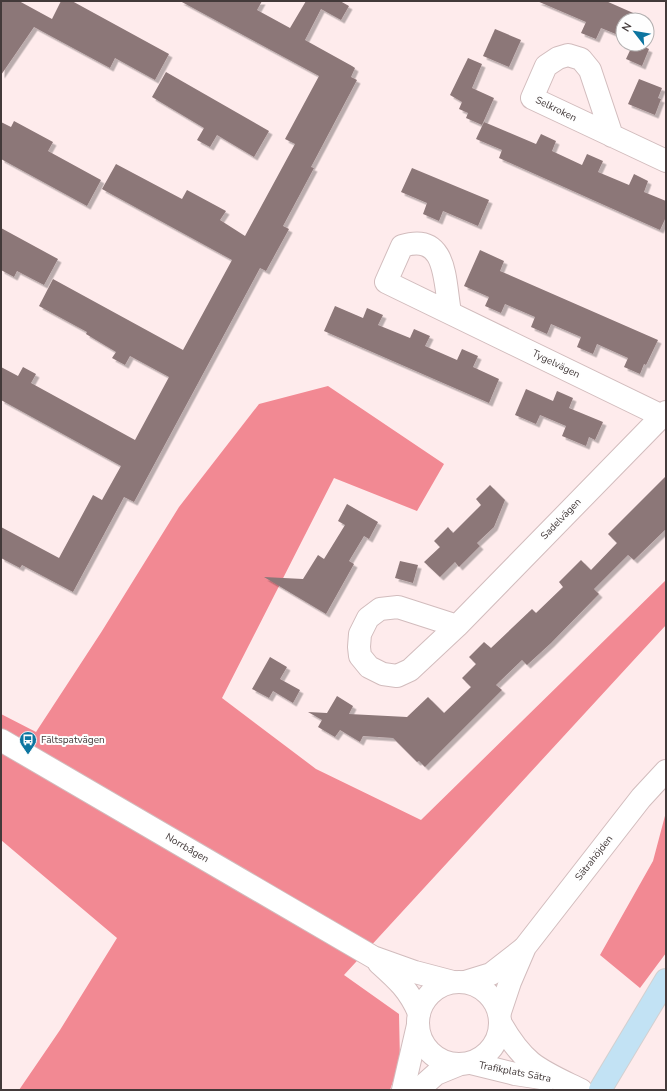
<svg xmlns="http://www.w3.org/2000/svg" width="667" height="1091" font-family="'Nunito Sans',sans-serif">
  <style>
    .forest { fill: #f28993 }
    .building { fill: #8c7778; filter: url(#shadow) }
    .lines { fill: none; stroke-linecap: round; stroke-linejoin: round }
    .minor-casing { stroke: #d2bcbd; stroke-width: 24 }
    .major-casing { stroke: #d2d0d0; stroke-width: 24 }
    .minor { stroke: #fff; stroke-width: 22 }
    .major { stroke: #c2e2f4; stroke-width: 22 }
    .labels { text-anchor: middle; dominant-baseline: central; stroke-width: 4; stroke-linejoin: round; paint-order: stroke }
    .street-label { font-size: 10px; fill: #433a3a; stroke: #fefefe }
    .poi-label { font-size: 10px; fill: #433a3a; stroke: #fefefe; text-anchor: start }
  </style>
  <defs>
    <filter id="shadow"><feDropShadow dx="3.5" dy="3.5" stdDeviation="0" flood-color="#0004"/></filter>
  </defs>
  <rect width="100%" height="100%" fill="#feebec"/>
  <g class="forest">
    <path d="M328,386l116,78 -27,47 -83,-33 -112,220 94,71 105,51 245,-240v45l-322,350 55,39 1,48 -10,28h-371l41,-60 57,-92 -116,-98v-126l35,18 66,-101 77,-124 80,-103z"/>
    <path d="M666,812v141l-26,35 -40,-33 53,-94z"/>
  </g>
  <g class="building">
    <path d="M1,1h18l33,18 9,-18h11l97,53 -14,26 -40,-22 -5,10 -76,-41 -33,48z"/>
    <path d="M180,1h82l-5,9 33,18 16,-27h34l9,5 -8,14 -20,-11 -16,31 47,26 3,2 -4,9 6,3 -46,87 3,1 -31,58 6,3 -23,42 -6,-3 -126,234 -10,-5 -51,95 -51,-27 -2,3 -19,-10v-31l58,31 34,-63 9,5 19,-34 -120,-66v-33l17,9 5,-9 13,7 -5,9 104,57 34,-63 -39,-21 -5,9 -13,-7 4,-6 -30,-18 1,-2 -48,-26 14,-27 130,71 49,-90 -130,-71 14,-25 66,35 5,-9 39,21 -6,9 25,16 50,-92 -10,-5 34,-63z"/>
    <path d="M537,1h69l34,15 -2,4h-15v17l-22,-9 -5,11 -15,-6 5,-11z"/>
    <path d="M495,29l26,11 -12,27 -26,-11z"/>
    <path d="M633,44h5l11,5 -7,17 -16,-7z"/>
    <path d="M468,58l14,6 -10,24 22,10 -12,27 -16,-7 2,-5 -9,-4 3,-7 -12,-7z"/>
    <path d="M166,72l103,59 -15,26 -37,-22 -7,12 -13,-7 7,-12 -52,-31z"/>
    <path d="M639,79l23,9 -4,10 3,1 -6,16 -27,-11z"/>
    <path d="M14,121l39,21 -5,9 53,29 -14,26 -86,-47v-37l10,5z"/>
    <path d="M484,122l52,22 5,-10 15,7 -4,10 30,14 5,-11 16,7 -5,11 31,13 5,-11 14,7 -4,11 22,9v16l-6,13 -161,-72 3,-8 -26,-11z"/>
    <path d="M412,168l77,32 -11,26 -35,-15 -4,10 -16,-7 4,-11 -26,-11z"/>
    <path d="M1,228l57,31 -14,26 -27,-14 -3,6 -13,-7z"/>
    <path d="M480,250l24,11 -4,10 158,69 -12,25 -2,-1 -4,10 -16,-7 4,-9 -31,-14 -4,10 -16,-7 4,-10 -30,-13 -4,10 -16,-7 4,-10 -30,-13 -4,9 -16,-7 4,-9 -25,-11z"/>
    <path d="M335,306l28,12 4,-10 16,7 -5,10 32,13 4,-9 16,7 -5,10 32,14 5,-11 16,7 -5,11 26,12 -10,24 -165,-72z"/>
    <path d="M526,389l27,12 4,-10 16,7 -4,10 34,14 -8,18 -6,-3 -3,9 -24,-10 4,-10 -26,-11 -4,9 -21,-9z"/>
    <path d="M666,476v53l-32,31 -6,-5 -34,34 5,5 -48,49 -24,22 -5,-5 -26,25 6,5 -77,77 -6,-6 -2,1 -24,-24 -30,-2 -3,6 -20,-12 -5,7 -17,-10 4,-7 -14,-8 19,1 10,-17 16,10 -4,8 58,3 21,-20 16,16 27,-26 -9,-9 14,-14 -7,-7 15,-15 7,6 41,-39 4,4 27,-26 -4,-5 22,-22 10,10 26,-27 -9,-9z"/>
    <path d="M490,485l15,15 -11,27 -17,16 3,3 -21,21 -4,-5 -15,15 -16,-15 16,-15 -6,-6 14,-14 5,6 28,-28 -5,-6z"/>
    <path d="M347,504l31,18 -9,17 -5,-3 -15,25 5,3 -28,50 -62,-37 39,2 15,-24 6,4 21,-34 -7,-4z"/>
    <path d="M400,561l18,4 -5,18 -18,-5z"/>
    <path d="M270,657l17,10 -7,12 20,11 -7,13 -20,-12 -4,7 -17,-9z"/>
  </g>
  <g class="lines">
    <defs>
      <g id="minor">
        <path d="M612,136l-22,-66 -9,-11 -13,-4 -10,3 -12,8 -14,32 134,63"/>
        <path d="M450,312c-6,-31 -2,-80 -48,-66l-16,36 276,134"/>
        <path d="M457,626l-59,-19 -18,2 -12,9 -8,16 -1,13 1,9 9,11 14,7 14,2 13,-6 47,-44 209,-214"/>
        <path d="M1,740l372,217 42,15 38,10"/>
        <path d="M379,963c19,17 30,27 40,50"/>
        <circle cx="459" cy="1023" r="41"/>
        <path d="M465,982l26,-8 32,-25"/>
        <path d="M500,1012l10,-30 15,-35 116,-149 25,-27"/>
        <path d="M501,1024c24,42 39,46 80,66"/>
        <path d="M471,1063l44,11 33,5"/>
        <path d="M403,1090l15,-65"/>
        <path d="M418,1090l18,-16 22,-9"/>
      </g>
      <path id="major" d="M600,1090l66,-110"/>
    </defs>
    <use href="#minor" class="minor-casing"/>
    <use href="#major" class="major-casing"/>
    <use href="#minor" class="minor"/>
    <use href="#major" class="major"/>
  </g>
  <defs>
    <symbol id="bus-pin" viewBox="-11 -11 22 30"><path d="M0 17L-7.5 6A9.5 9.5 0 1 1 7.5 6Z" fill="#0d75a0" stroke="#fefefe"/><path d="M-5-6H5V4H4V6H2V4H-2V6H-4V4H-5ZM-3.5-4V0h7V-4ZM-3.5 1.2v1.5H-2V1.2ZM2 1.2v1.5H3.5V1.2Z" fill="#fff"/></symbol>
  </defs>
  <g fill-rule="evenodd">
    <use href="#bus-pin" x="18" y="730" width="20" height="27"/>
  </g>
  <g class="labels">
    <g class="street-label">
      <text transform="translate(556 109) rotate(26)">Selkroken</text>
      <text transform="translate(556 364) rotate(26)">Tygelvägen</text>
      <text transform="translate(561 519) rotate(-46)">Sadelvägen</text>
      <text transform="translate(187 848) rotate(30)">Norrbågen</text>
      <text transform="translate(594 858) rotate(-52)">Sätrahöjden</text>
      <text transform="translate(515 1072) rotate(11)">Trafikplats Sätra</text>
    </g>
    <g class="poi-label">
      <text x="41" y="740">Fältspatvägen</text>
    </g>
  </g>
  <rect width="667" height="1091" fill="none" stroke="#433a3a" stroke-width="4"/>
  <g transform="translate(635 32) rotate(301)"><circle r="19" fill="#fefefe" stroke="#b3b0b0"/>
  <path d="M0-3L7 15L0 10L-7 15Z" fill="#0d75a0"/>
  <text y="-6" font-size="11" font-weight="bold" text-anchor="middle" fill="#433a3a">N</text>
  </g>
</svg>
